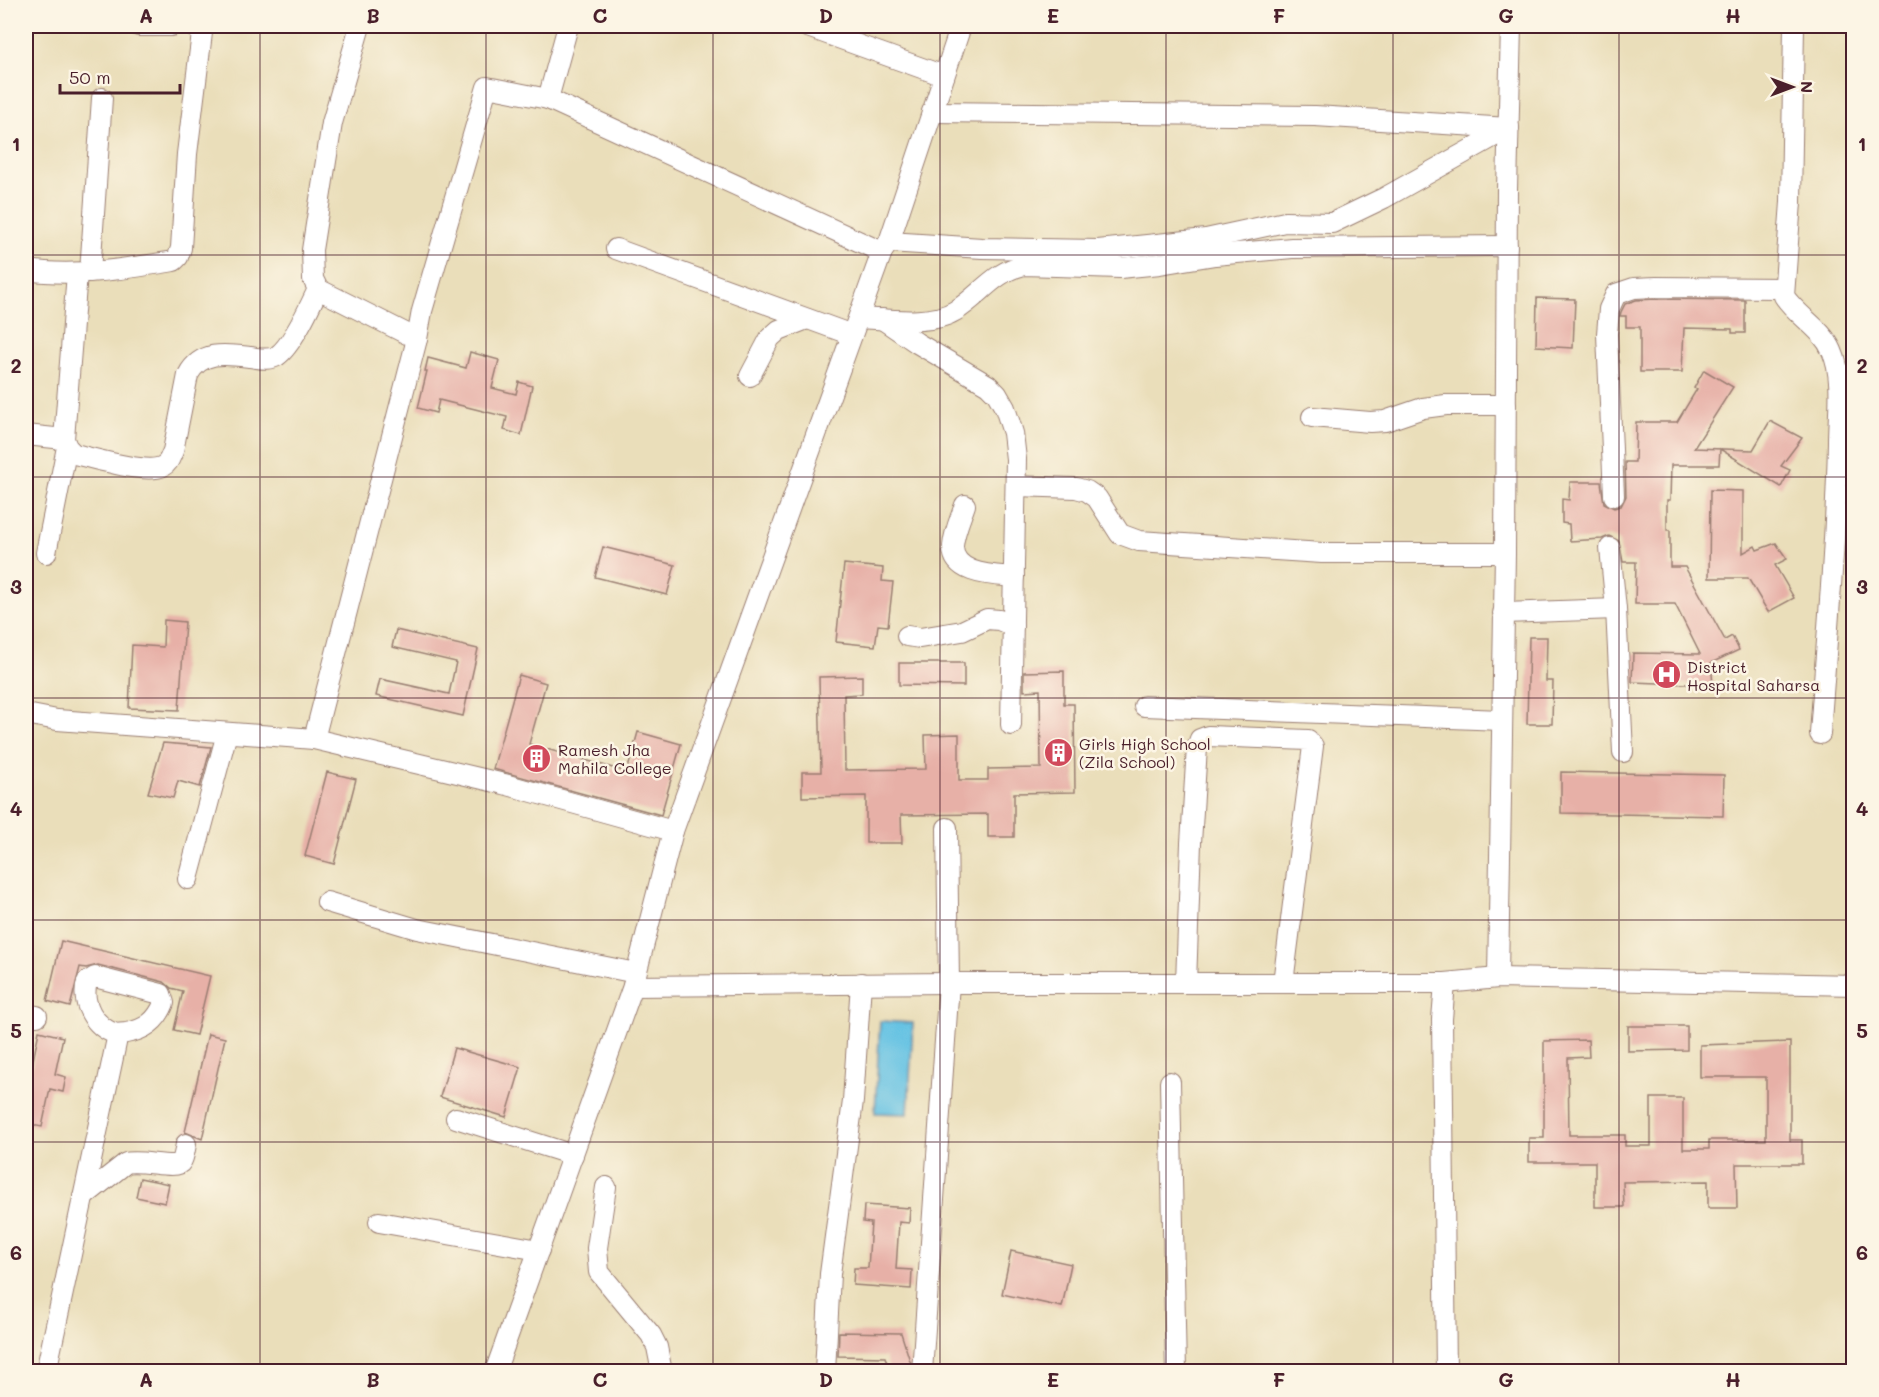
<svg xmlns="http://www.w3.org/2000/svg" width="1879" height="1397" font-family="Mali,sans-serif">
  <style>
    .water { fill: #65c2e3; stroke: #587087; stroke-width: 1.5 }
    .building { fill: #e7b0a7 }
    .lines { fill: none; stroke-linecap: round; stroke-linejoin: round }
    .minor-casing { stroke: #9a7e72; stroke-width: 22 }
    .minor { stroke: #fff; stroke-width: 20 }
    .grid { fill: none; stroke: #4a1f2b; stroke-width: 1.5; stroke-opacity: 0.55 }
    .labels { text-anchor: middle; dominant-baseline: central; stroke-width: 5; stroke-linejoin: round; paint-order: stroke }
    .poi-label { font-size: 16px; fill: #4a1f2b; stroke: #fcf5e5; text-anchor: start }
    .neatline { fill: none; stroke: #4a1f2b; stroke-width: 2 }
    .grid-label { font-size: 20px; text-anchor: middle; font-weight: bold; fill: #4a1f2b }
  </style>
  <rect width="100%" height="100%" fill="#fcf5e5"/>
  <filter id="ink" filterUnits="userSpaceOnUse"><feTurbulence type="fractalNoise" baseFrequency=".0167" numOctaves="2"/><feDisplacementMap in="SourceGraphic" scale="12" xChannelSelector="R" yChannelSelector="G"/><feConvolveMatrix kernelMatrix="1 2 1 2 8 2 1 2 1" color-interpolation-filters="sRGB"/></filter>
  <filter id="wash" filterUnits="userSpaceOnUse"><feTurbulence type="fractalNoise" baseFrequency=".008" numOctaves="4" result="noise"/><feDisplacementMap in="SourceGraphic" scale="24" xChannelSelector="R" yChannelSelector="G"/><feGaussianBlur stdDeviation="1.35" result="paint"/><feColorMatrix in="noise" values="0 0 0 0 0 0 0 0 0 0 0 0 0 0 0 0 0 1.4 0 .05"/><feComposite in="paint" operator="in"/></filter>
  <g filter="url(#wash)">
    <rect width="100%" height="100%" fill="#eadeba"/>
    <path class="water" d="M880,1021l33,2 -5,91 -33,-1z"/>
    <g id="blocks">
      <g class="building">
        <path d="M1537,298l38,1 -2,49 -37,-2z"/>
        <path d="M1656,299l89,1v33h-13v-4l-48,-1 -2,44h-42v-45h-14v-11h-6l1,-4 4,-8 11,-4z"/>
        <path d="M470,352l29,8 -7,28 24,6 3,-12 13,4 -11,49 -17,-5 3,-13 -68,-17 -3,13 -18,-5 9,-37h-2l3,-13 38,10z"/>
        <path d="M1704,370l29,17 -39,61 59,2 17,-29 32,17 -21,28 9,4 -9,17 -61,-38 -1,16h-48l-1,35h-3v30h3v37h15l40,73 7,-4 7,14 -28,13 2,22 -81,-3 1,-29 67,1 -25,-50h-40l1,-42h-13l-4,-21 -10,-5 -7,3 -32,2 -1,-17 -7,-1v-24l7,1 1,-18h31l3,21 10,5 7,-2 5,-10 -1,-34h10l1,-40h41l20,-33 -3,-1z"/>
        <path d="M1710,490l33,1v62l12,-7 2,4 19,-7 11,16 -12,6 19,33 -26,14 -20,-34h-39z"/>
        <path d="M603,547l72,18 -8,30 -72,-18z"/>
        <path d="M844,564l39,4 -1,13 11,1 -5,44 -10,-1 -3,21 -39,-4z"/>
        <path d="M164,620l21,2 -6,88 -50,-2 3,-63 31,2z"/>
        <path d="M396,630l82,19 -15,67 -87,-20 4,-17 69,15 7,-32 -64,-15z"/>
        <path d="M1529,637h18l-1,44h7l-1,43h-25z"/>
        <path d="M899,663h65v23l-65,-1z"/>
        <path d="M1064,671v33h10l1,88 -61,1v44h-26v-23l-87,1 1,28h-36v-47l-64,1v-25h19l-2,-95 43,-1v18l-18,1 1,75 81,-1 -1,-34 34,-1v46h29v-11l53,-1 -1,-78 -16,1v-19z"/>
        <path d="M519,675l27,8 -17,61 98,28 11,-40 43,12 -20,71 -168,-46z"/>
        <path d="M163,743l48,4 -11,40 -22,-6 -5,17 -25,-5z"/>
        <path d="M327,772l29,7 -22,85 -29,-8z"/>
        <path d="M1561,772l163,3 -1,41 -162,-3z"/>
        <path d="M61,941l149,35 -14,59 -22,-5 9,-39 -12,-3 -7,-6 -66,-17 -12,3 -6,-1 -10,40 -23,-6z"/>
        <path d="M1628,1026h59v24l-59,1z"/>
        <path d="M39,1031l24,6 -8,37 11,3 -3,15 -13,-3 -8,38 -16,-3v-29z"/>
        <path d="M208,1034l17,4 -23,101 -17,-7z"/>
        <path d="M1588,1040l1,17 -21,1 1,77h56v11h26v-48h32v51h26v-9h57v-63h-66v-32l90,-3v98h12v24h-66l1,44h-29v-27l-85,1 1,25h-29v-45h-66v-24h15v-97z"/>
        <path d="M454,1048l67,19 -15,50 -66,-20z"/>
        <path d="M140,1178l29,6 -4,19 -29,-6z"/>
        <path d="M864,1205l46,3 -1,15 -10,-1 -3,47 16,1 -1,19 -58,-4 1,-17h14l3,-45 -8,-1z"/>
        <path d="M1011,1251l60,13 -9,43 -60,-13z"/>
        <path d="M839,1332l62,1 10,31 -1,7h-20l-5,-14 -47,-1z"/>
      </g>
    </g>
  </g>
  <g filter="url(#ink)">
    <use href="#blocks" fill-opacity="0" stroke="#9a7e72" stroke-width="1.5"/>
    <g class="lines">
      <defs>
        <g id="minor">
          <path d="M139,26h32"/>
          <path d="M360,26l-28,97 -20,127 1,29 5,10 99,50"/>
          <path d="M805,26l139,50"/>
          <path d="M1794,26l-3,176 -7,94c13,20 38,32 48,55 12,27 6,62 6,91 -2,97 -11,195 -18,292"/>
          <path d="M548,99l20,-73"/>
          <path d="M932,112l383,4 194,12"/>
          <path d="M889,242l93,6 116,2 108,-11 79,-17 47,1 52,-25 125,-70"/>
          <path d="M616,249l236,86"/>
          <path d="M26,270c49,7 98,-1 148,-9l4,-4 3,-9 6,-94 15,-121 -9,-7"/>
          <path d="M90,272l12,-174"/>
          <path d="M77,273l-13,166 3,8 7,7c19,4 73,21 89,12 6,-3 7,-9 10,-15l15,-76c13,-25 38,-21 62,-18 9,1 18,4 27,-1 15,-10 33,-50 41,-67"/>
          <path d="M859,318c27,1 72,8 96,-7 26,-16 38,-39 69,-46l96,3 40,-4 55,-9 77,-7 215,-2"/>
          <path d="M882,319l35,24 71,42 9,9 8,14 8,25 3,26 -5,266"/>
          <path d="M750,376l20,-38 9,-8 28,-11"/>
          <path d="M1312,417l58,5 15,-1 38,-13 23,-3h60"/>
          <path d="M26,435l38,4"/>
          <path d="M1016,486l60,2 11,3 10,7 23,36 19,7 183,12h183"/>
          <path d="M1614,496l-7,-162 2,-25 7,-15 18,-6 22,-1 128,1"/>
          <path d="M965,505c-4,12 -11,27 -12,41 -1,29 41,29 61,31"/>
          <path d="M1610,548l6,61 7,143"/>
          <path d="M46,553l21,-106"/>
          <path d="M1503,613l113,-4"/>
          <path d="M907,636l13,2 42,-7 25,-12 12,1 14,6"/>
          <path d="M1144,706l358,14"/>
          <path d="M26,714l31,6 257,19 190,45 169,47"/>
          <path d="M314,739l103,-400 5,-28 65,-224 61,12 334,153"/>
          <path d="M188,879l39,-146"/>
          <path d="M327,902l90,27 219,44"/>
          <path d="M95,977l66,17 3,9c-7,18 -19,27 -38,30 -3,0 -7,1 -10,1 -22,-7 -35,-31 -29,-52z"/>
          <path d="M1498,978l7,-425 2,-363 4,-164"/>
          <path d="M1186,983l5,-140 6,-96 3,-8 8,-3 100,4 5,6 -30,237"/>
          <path d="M1445,983l-3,36 4,353"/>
          <path d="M633,986l316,-3h496l53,-5 356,7"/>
          <path d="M26,1014l11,2"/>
          <path d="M1170,1082l6,290"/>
          <path d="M456,1118l117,37"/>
          <path d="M606,1187l-9,61 2,24 52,63 6,12 5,25"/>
          <path d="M83,1197l43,-34c14,-4 51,7 55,-1 3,-4 4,-13 5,-18"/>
          <path d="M379,1222l160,28"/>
          <path d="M46,1372l72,-338"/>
          <path d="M495,1372l138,-386 40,-155 209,-579 7,-10 72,-216"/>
          <path d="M825,1372l5,-98 23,-173 8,-118"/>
          <path d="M922,1372l27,-389 -2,-155"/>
        </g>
      </defs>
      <use href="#minor" class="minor-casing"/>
      <use href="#minor" class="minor"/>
    </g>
  </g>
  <path class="grid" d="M260,26v1346M486,26v1346M713,26v1346M940,26v1346M1166,26v1346M1393,26v1346M1619,26v1346M26,255h1828M26,477h1828M26,698h1828M26,920h1828M26,1142h1828"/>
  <defs>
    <symbol id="hospital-disc" viewBox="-11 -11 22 22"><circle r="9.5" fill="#d1495b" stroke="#fcf5e5"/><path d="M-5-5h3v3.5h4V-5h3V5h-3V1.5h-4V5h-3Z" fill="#fff"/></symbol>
    <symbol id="building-disc" viewBox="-11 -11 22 22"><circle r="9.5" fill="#d1495b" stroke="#fcf5e5"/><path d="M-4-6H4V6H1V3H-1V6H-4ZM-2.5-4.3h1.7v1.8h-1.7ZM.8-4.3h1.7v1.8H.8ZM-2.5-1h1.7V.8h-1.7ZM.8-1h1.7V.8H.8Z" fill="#fff"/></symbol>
  </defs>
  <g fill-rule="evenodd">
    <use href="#hospital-disc" x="1650" y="658" width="33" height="33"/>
    <use href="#building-disc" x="1042" y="736" width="33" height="33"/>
    <use href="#building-disc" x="520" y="742" width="33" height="33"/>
  </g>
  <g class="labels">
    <g class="poi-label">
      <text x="1687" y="666">District<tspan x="1687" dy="18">Hospital Saharsa</tspan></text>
      <text x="1079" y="743">Girls High School<tspan x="1079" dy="18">(Zila School)</tspan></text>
      <text x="558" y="749">Ramesh Jha<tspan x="558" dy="18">Mahila College</tspan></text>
    </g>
  </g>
  <rect width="1879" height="1397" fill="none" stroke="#fcf5e5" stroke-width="66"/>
  <g transform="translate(1792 87) rotate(90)" stroke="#fcf5e5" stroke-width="4.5" paint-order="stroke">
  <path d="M0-4.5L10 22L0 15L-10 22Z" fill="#4a1f2b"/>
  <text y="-9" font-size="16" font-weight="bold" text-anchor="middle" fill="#4a1f2b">N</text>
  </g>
  <path d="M60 84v9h120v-9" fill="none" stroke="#4a1f2b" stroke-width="3"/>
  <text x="69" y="84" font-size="18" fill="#4a1f2b" stroke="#fcf5e5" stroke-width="4.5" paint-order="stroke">50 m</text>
  <rect x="33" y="33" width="1813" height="1331" class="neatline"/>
  <g class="grid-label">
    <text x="146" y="23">A</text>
    <text x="373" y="23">B</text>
    <text x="600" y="23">C</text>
    <text x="826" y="23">D</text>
    <text x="1053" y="23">E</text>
    <text x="1279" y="23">F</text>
    <text x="1506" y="23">G</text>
    <text x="1733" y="23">H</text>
    <text x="16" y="151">1</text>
    <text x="1862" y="151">1</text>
    <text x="16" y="373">2</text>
    <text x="1862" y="373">2</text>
    <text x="16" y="594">3</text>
    <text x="1862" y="594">3</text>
    <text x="16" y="816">4</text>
    <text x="1862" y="816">4</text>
    <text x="16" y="1038">5</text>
    <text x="1862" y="1038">5</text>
    <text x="16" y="1260">6</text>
    <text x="1862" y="1260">6</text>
    <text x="146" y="1387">A</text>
    <text x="373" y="1387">B</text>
    <text x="600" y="1387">C</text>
    <text x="826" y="1387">D</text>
    <text x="1053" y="1387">E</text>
    <text x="1279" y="1387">F</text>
    <text x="1506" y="1387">G</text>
    <text x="1733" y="1387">H</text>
  </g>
</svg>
